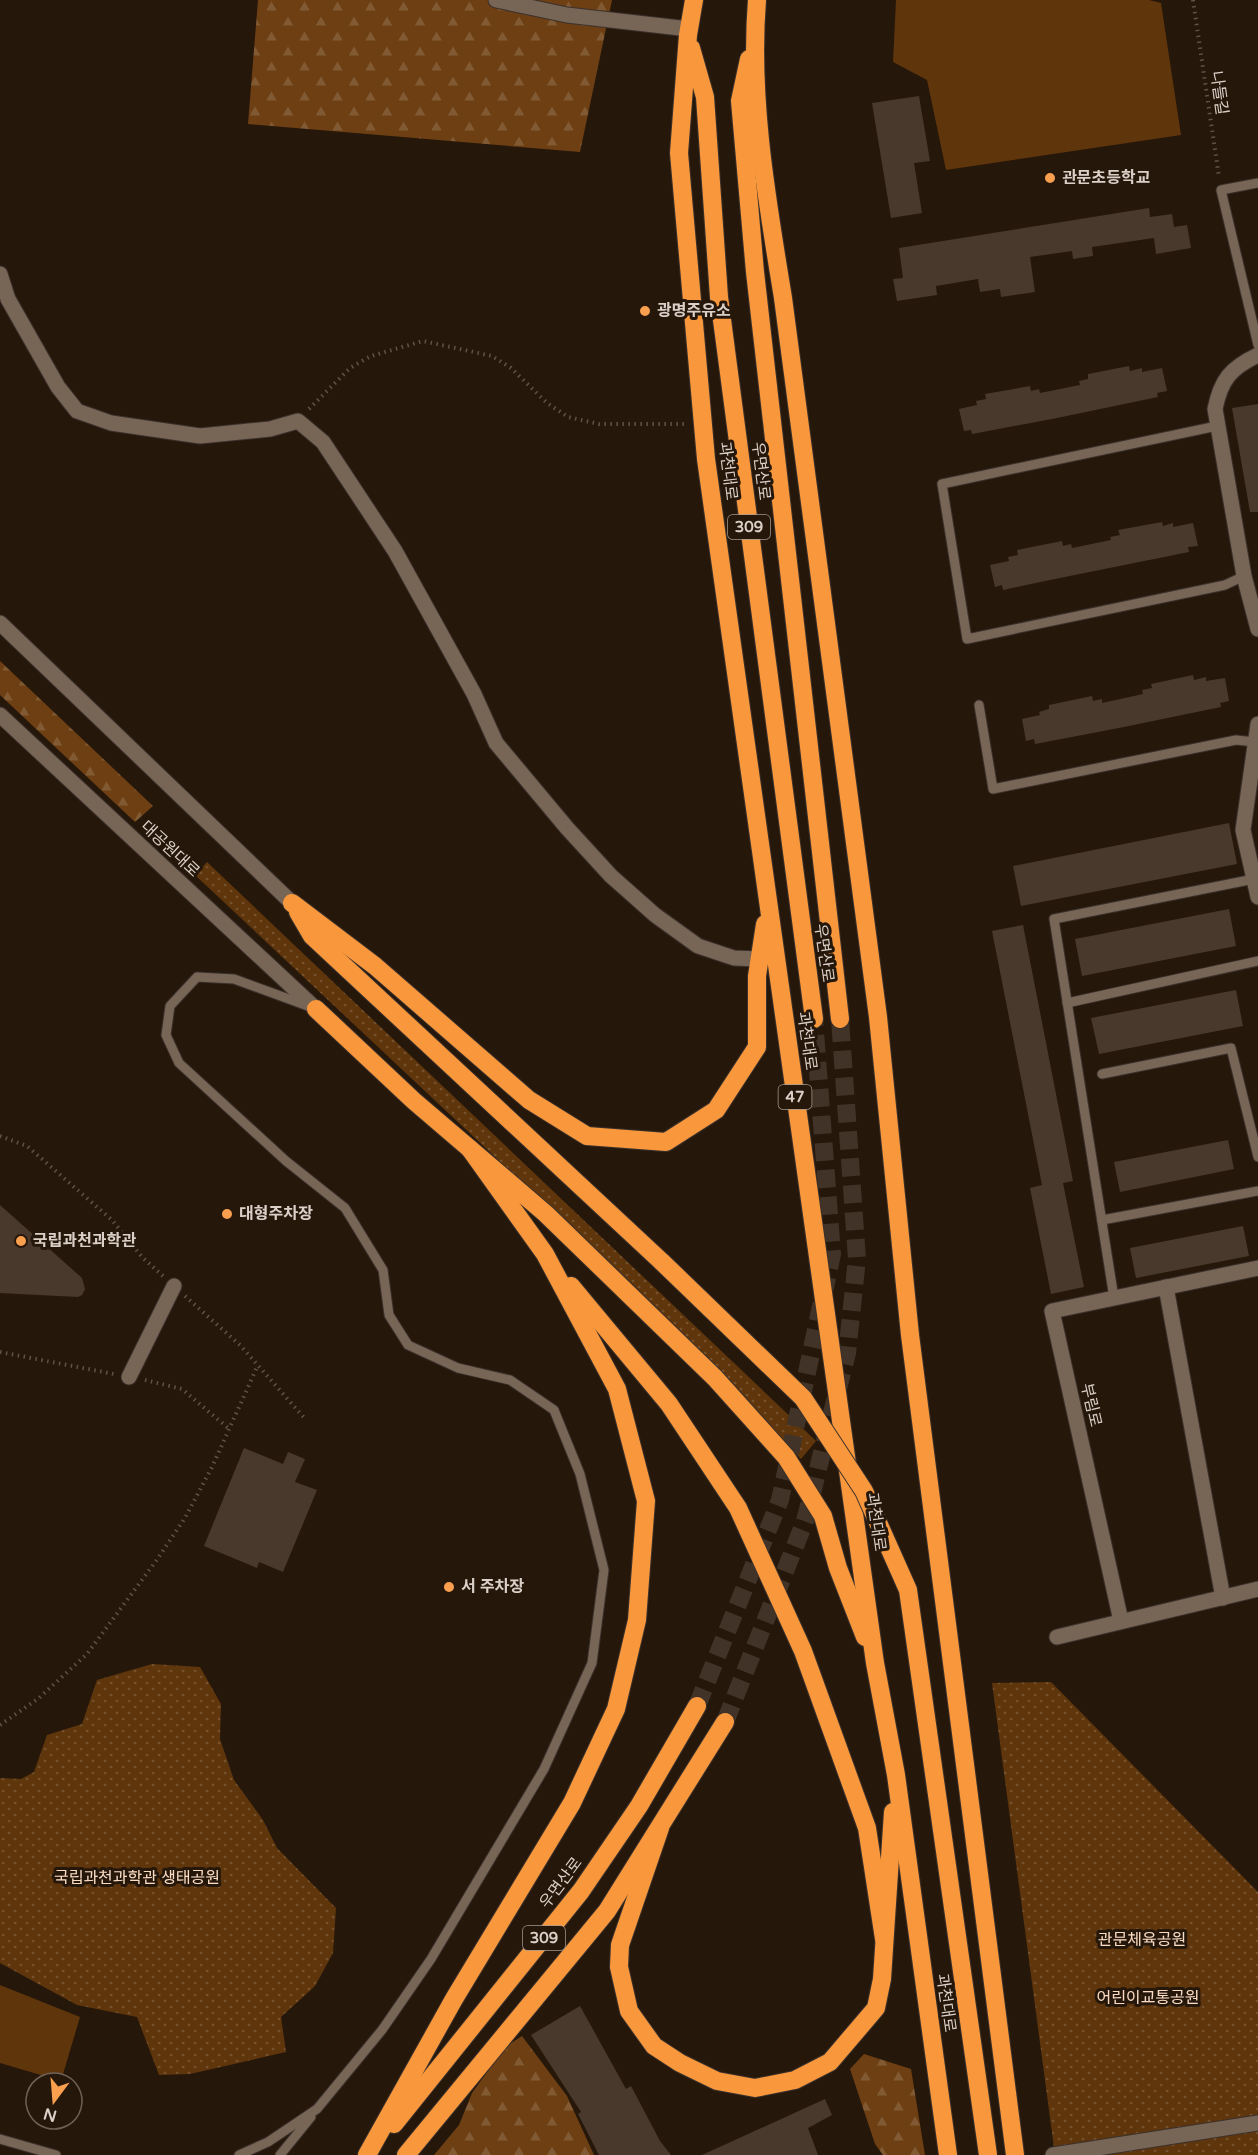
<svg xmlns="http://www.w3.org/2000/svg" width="1258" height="2155" font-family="'Varela Round','Noto Sans KR',sans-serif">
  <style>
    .grass { fill: url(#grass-dots) }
    .forest { fill: url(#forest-firs) }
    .garden { fill: #5f350c }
    .building { fill: #49392c }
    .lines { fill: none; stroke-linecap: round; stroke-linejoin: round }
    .highway-tunnel { stroke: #413327; stroke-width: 18; stroke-dasharray: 18 9; stroke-linecap: butt }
    .lane-casing { stroke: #3b312c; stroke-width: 11 }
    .street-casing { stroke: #3b312c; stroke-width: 17 }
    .secondary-casing { stroke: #3b312c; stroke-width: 17 }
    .highway-casing { stroke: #3b312c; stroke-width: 20 }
    .path { stroke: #605248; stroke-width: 4; stroke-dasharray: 1.5 4.5; stroke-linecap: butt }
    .lane { stroke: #776556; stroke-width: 9 }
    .street { stroke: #776556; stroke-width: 15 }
    .secondary { stroke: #776556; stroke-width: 15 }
    .highway { stroke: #f8973b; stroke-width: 18 }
    .highway-bridge-casing { stroke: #3b312c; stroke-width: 20; stroke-linecap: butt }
    .highway-bridge { stroke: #f8973b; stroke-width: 18 }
    .poi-dot { fill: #fa9f4e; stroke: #26170b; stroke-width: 2 }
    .labels { text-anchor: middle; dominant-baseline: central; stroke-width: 6; stroke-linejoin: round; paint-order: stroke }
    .shield { fill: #26170b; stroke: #a4988f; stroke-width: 1.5 }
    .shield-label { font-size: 15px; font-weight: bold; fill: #dad0c8 }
    .street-label { font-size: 16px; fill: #dad0c8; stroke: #26170b }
    .poi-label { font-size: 16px; font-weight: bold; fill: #dad0c8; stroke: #26170b; text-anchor: start }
    .park-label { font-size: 16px; fill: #fadcc4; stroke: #26170b }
  </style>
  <defs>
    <pattern id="grass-dots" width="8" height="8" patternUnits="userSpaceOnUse" patternTransform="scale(1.5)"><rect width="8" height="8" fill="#5f350c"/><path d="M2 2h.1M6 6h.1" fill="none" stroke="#75512e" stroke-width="1.8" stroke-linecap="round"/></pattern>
    <pattern id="forest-firs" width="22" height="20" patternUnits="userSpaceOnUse" patternTransform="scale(1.5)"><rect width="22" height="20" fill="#6d3f13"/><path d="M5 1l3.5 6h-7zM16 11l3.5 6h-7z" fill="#815a34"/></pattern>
  </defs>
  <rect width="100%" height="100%" fill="#26170b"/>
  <g class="grass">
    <path d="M207,862l609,579 -15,18 -308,-304 -298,-280z"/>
    <path d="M152,1664l48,3 21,37 -1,35 14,41 29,40 14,28 59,60 -3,45 -18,33 -34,31 5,35 -96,22 -31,1 -22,-58 -60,-12 -77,-42v-185l21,1 13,-7 13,-37 35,-11 15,-44z"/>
    <path d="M1051,1682l207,210v263h-203l-63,-472z"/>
  </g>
  <g class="forest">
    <path d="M258,0h354l-32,152 -332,-28z"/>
    <path d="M0,661l153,145 -18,16 -135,-127z"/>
    <path d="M522,2036l45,60 27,59h-160l25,-30 13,-32 33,-46z"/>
    <path d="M864,2054l47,15 14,86h-42l-8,-11 -25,-75z"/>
  </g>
  <g class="garden">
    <path d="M896,0h253l12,3 20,132 -235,35 -19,-90 -34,-18z"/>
    <path d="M0,1985l80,32 -19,64 -61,-18z"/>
  </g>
  <g class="building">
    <path d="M919,96l11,65 -16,2 8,50 -31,5 -19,-115z"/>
    <path d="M1149,208l1,9 22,-3 2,13 13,-2 4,23 -35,6 -2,-16 -62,9 1,9 -20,3 -1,-8 -42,6 5,35 -34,5 -1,-8 -20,3 -2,-13 -42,7 1,9 -40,6 -4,-22 10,-1 -4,-30z"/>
    <path d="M1129,366l1,5 12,-3v4l20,-4 5,23 -10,2 1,4 -101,21 -85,16 -1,-4 -7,1 -5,-22 18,-4 -1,-4 10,-2 -1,-5 45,-8 1,5 8,-2 1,4 40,-8 -1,-4 9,-2v-5z"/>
    <path d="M1258,404v108h-8l-18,-104z"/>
    <path d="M1162,522l1,4 10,-3v4l20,-4 5,23 -10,1 1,5 -149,30 -37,8 -1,-5 -7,2 -5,-22 19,-4 -1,-4 10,-2 -1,-5 45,-9 1,5 8,-2 1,4 39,-8 -1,-3 10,-2 -2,-5z"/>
    <path d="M1193,675l1,5 12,-3v4l19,-3 4,23 -9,2 1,4 -102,21 -84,16 -1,-5 -8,2 -4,-22 18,-4 -1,-3 10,-3v-4l43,-9 1,5 9,-2v4l41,-9 -1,-4 10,-2 -1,-4z"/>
    <path d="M1229,823l8,41 -216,42 -8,-40z"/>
    <path d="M1229,909l7,37 -154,30 -7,-37z"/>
    <path d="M1023,925l50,256 -10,2 21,104 -33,7 -21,-106 12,-3 -50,-254z"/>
    <path d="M1236,990l7,36 -144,28 -8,-36z"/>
    <path d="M1228,1140l6,29 -114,23 -6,-30z"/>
    <path d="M0,1205l82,73 3,11 -3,6 -4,2 -78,-4z"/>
    <path d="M1243,1226l6,30 -113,22 -6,-30z"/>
    <path d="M244,1448l39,16 5,-12 17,7 -10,23 22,8 -34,82 -24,-10 -2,6 -53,-22z"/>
    <path d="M580,2006l46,83 5,-3 29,55 11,14h-72l-21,-41 3,-2 -50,-77z"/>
    <path d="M825,2099l7,16 -24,13 10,27h-116z"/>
  </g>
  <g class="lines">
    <g class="highway-tunnel">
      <path d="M697,1706l83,-206 52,-246 -18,-235"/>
      <path d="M725,1722l80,-201 42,-168 10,-94 -17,-240"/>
    </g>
    <defs>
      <g id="lane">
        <path d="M1258,183l-37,7 37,155"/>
        <path d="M1217,426l-275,58 25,155 258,-54 19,-9"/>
        <path d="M979,705l14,84 243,-49 19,2"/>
        <path d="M1067,1003l191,-42"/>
        <path d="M1102,1074l129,-26 27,109"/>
        <path d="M1102,1220l156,-29"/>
        <path d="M1114,1298l-60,-379 200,-40"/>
        <path d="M0,2139l56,16"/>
        <path d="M239,2155l29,-13 49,-33 65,-79 49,-71 113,-190 48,-106 12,-93 -24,-96 -26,-64 -44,-30 -52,-12 -50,-23 -19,-30 -6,-45 -38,-62 -59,-47 -107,-98 -13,-28 4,-29 27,-29 37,2 74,27"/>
        <path d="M280,2155l31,-38"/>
      </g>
      <g id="street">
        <path d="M496,0l71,15 122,14"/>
        <path d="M0,274l8,25 50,88 19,24 34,12 89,13 70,-7 28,-8 25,21 72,109 79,143 22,49 71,85 44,48 44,39 43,31 36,12 25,1"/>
        <path d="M1258,355c-27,13 -37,24 -43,54l29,167 14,53"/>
        <path d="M1258,724l-15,106 15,67"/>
        <path d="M1166,1287l57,311"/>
        <path d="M129,1377l45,-91"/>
        <path d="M1121,1621l-69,-310 206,-43"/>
        <path d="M1057,1637l201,-48"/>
        <path d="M1053,2155l205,-32"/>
      </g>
      <g id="secondary">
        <path d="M0,623l292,280"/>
        <path d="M0,715l316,294"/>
      </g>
      <g id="highway">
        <path d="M694,0l-6,35 -9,118 27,306 169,1204 21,112 52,380"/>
        <path d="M757,0c-8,99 10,200 26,298l95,719 32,318 105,820"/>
        <path d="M691,48l14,49 14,200 95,722"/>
        <path d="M749,59l-9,42 15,171 85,747"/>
        <path d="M292,903l83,63 154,134 58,36 79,6 50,-32 41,-63v-71l8,-52"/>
        <path d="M298,912l14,24 350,326"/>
        <path d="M316,1009l98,92 132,113 169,164 71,79 37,59 15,52 27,69"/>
        <path d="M571,1286l98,118 69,104 65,143 64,177 17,111"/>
        <path d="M660,1828l-40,117 -1,22 10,44 25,35 26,17 37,18 38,7 40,-8 35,-18 46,-54 6,-29 11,-167"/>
        <path d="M394,2124l187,-233 58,-85 58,-100"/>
        <path d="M367,2155l87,-156 118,-196 44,-94 21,-89 9,-119 -29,-112 -72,-135 -75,-105"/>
        <path d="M406,2155l201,-244 118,-189"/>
      </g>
    </defs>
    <use href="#lane" class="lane-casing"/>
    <use href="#street" class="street-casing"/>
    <use href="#secondary" class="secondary-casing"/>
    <use href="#highway" class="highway-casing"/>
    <g class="path">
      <path d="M1193,0l26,177"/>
      <path d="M309,409l41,-41 21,-12 52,-15 69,15 19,12 36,35 21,14 31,7h88"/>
      <path d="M0,1136l27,10 85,74 30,37 22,20"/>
      <path d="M185,1296l56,50 65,74"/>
      <path d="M0,1352l114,22"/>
      <path d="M145,1380l37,9 46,39"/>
      <path d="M0,1725l39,-27 48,-44 69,-93 29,-43 27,-51 46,-102"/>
    </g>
    <use href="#lane" class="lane"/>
    <use href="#street" class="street"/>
    <use href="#secondary" class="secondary"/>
    <use href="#highway" class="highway"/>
    <defs>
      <path id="highway-bridge" d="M662,1262l141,136 61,93 44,99 80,565"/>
    </defs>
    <use href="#highway-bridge" class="highway-bridge-casing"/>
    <use href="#highway-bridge" class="highway-bridge"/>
  </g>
  <g class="poi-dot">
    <circle cx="1050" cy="178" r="6"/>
    <circle cx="645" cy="311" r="6"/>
    <circle cx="227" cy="1214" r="6"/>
    <circle cx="21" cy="1241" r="6"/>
    <circle cx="449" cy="1587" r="6"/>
  </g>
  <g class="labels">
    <g class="shield">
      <rect x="728" y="515" width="42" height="24" rx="4.5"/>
      <rect x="778.5" y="1085" width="33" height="24" rx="4.5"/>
      <rect x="523" y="1926" width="42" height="24" rx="4.5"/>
    </g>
    <g class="shield-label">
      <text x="749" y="527">309</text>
      <text x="795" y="1097">47</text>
      <text x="544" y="1938">309</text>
    </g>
    <g class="street-label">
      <text transform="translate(1219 93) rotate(82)">나들길</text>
      <text transform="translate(728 471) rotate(83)">과천대로</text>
      <text transform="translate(761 471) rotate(83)">우면산로</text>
      <text transform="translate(170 849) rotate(43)">대공원대로</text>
      <text transform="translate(824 953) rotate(82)">우면산로</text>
      <text transform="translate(807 1041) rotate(82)">과천대로</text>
      <text transform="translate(1091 1405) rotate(77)">부림로</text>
      <text transform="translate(876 1522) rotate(82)">과천대로</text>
      <text transform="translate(561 1883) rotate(-53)">우면산로</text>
      <text transform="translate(946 2003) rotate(82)">과천대로</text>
    </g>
    <g class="poi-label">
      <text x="1062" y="178">관문초등학교</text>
      <text x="657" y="311">광명주유소</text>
      <text x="239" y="1214">대형주차장</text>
      <text x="33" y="1241">국립과천과학관</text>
      <text x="461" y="1587">서 주차장</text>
    </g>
    <g class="park-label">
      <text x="137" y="1878">국립과천과학관 생태공원</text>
      <text x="1142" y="1940">관문체육공원</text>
      <text x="1148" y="1998">어린이교통공원</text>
    </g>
  </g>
  <g transform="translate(54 2101) rotate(196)"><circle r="28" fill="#26170b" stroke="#6e6157" stroke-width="1.5"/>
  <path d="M0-4.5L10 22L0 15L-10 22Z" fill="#fa9f4e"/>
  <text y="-9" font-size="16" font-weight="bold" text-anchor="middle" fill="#dad0c8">N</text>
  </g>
</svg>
